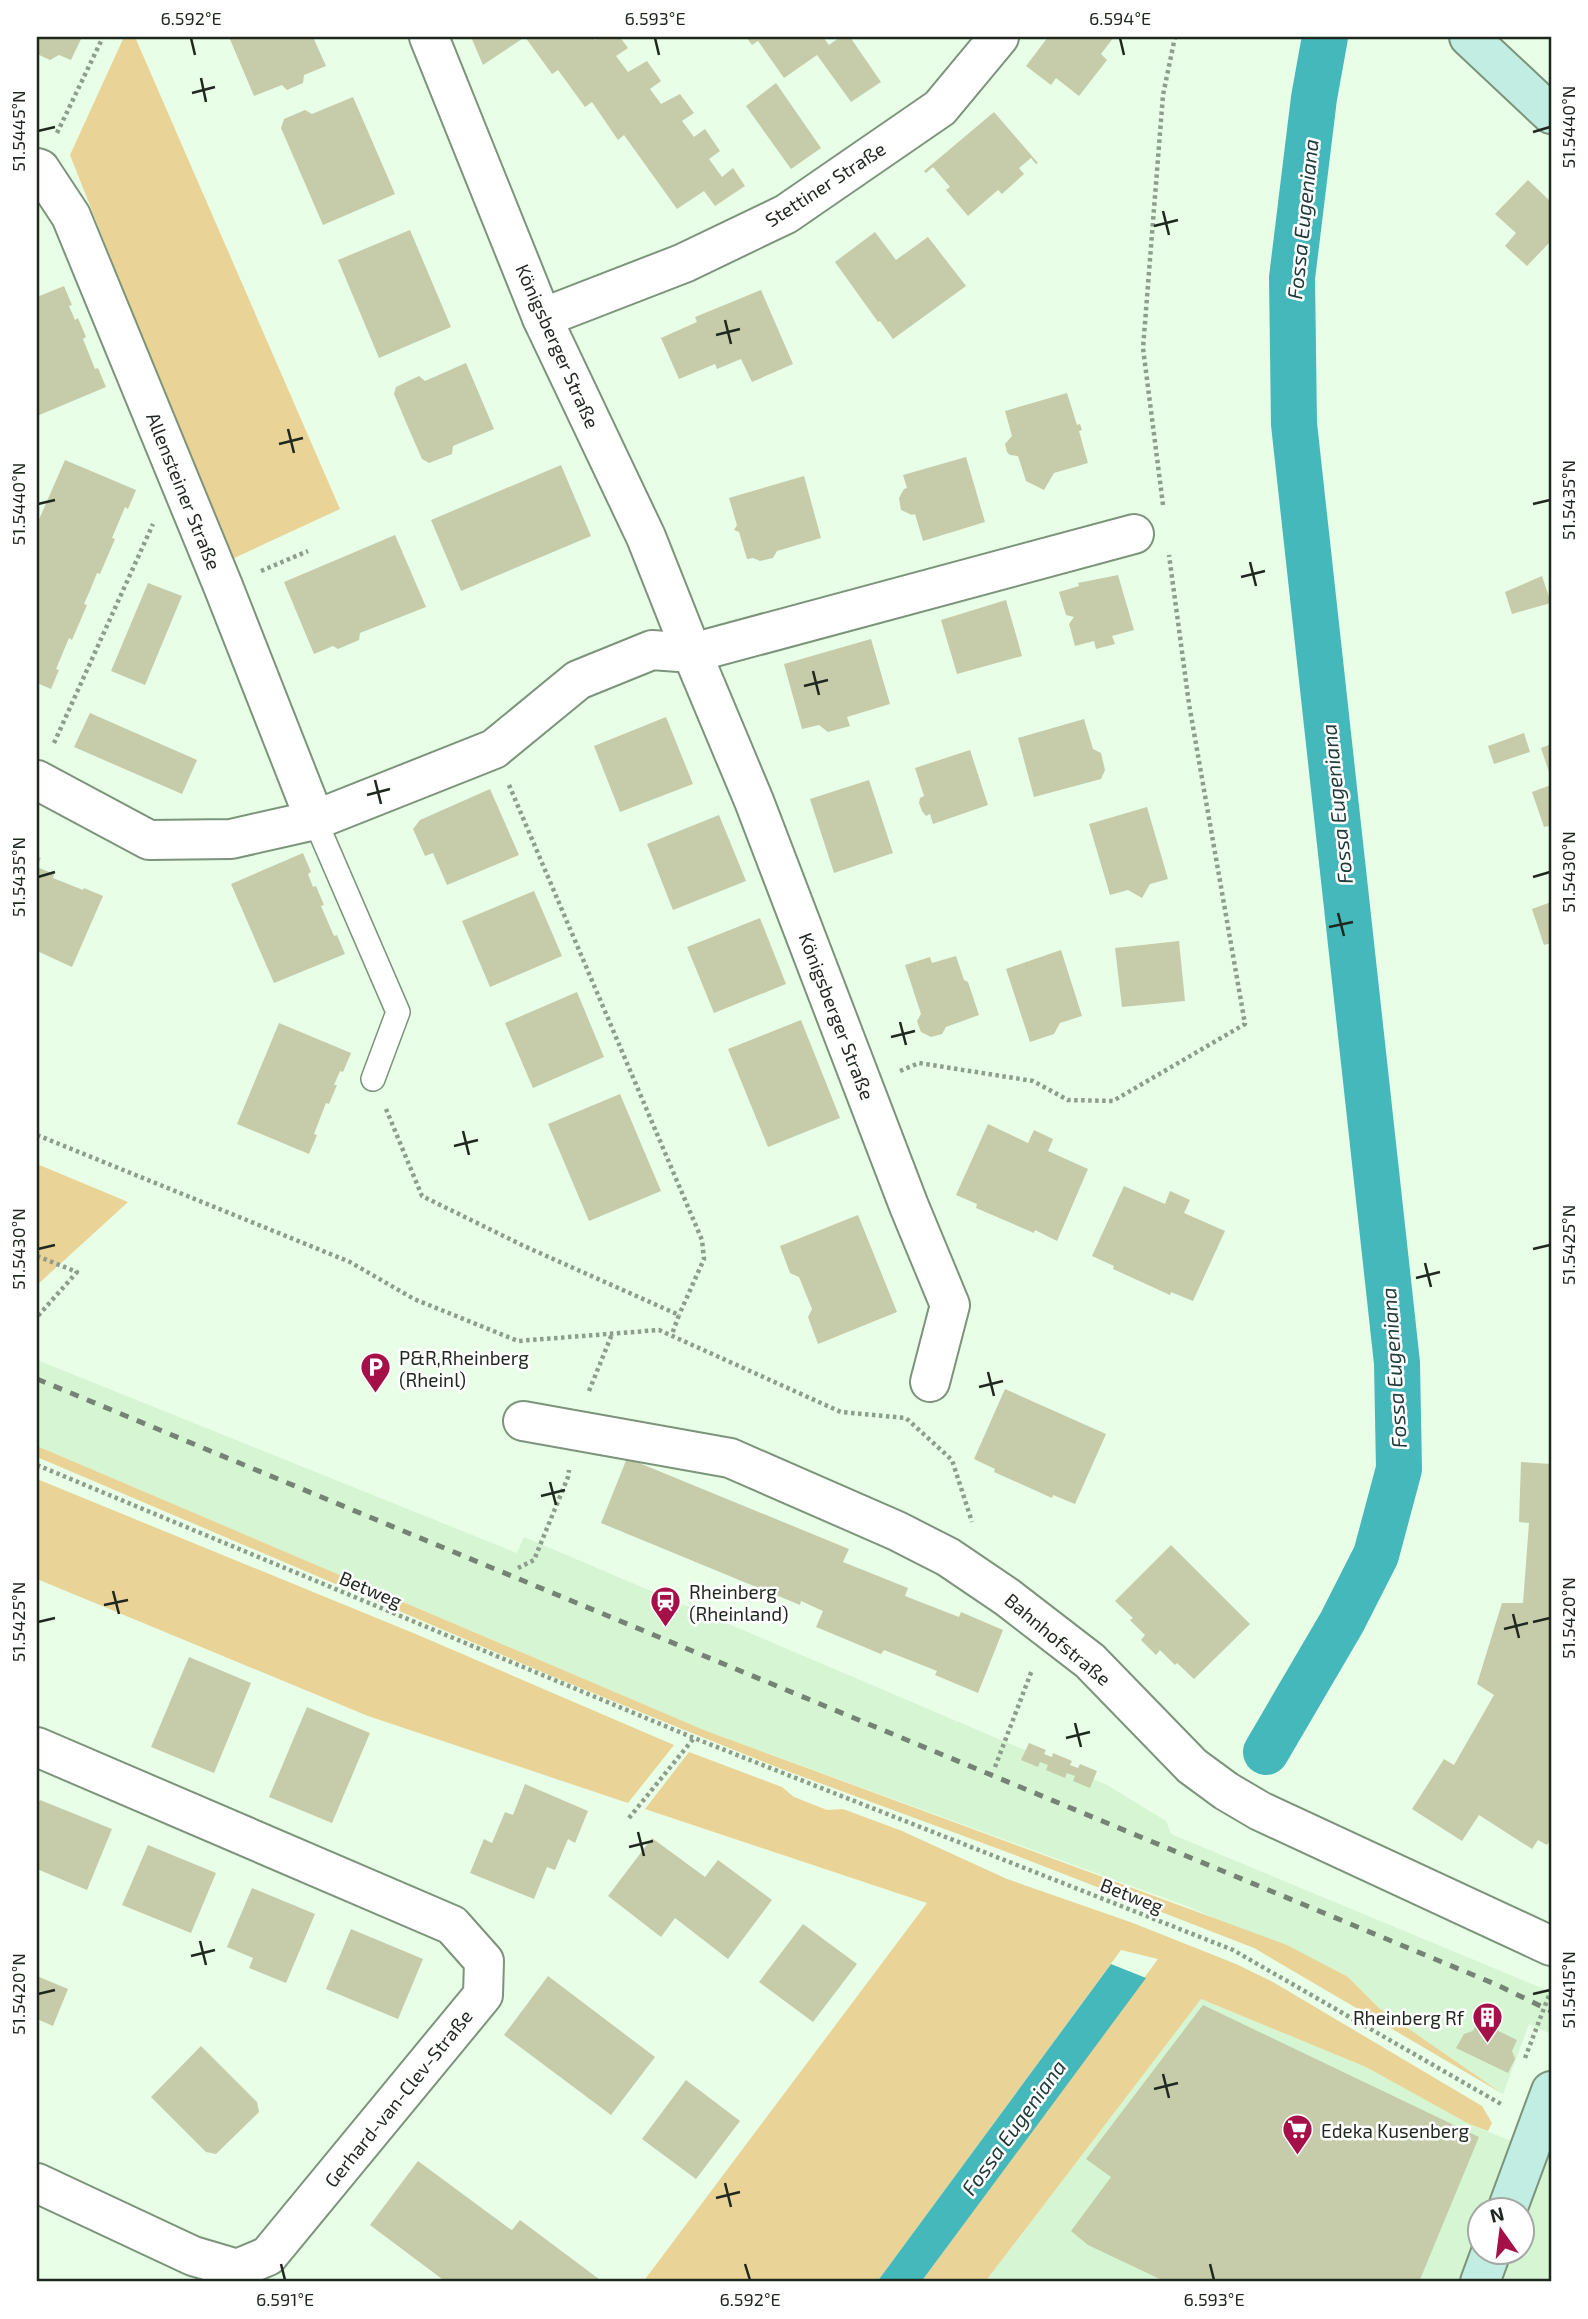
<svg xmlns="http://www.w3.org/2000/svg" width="1588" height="2319" font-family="'Exo 2',sans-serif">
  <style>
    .built { fill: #d5f5d3; fill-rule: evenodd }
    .green { fill: #ead396 }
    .water { fill: #44b8bb }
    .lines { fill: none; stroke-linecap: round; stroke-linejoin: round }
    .canal { stroke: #44b8bb; stroke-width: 46 }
    .building { fill: #c6ccaa }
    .lane-casing { stroke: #7b947a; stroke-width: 26 }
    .street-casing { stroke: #7b947a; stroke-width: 42 }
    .secondary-casing { stroke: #7b947a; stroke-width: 42 }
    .path { stroke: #8e9e8d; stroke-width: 4.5; stroke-dasharray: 3.5 3.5; stroke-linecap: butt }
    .lane { stroke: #fff; stroke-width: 23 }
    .street { stroke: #fff; stroke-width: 38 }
    .secondary { stroke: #c2ede2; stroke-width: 38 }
    .rail { stroke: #748373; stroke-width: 5; stroke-dasharray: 9 9; stroke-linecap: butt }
    .ticks { fill: none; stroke: #1f281e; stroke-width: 2.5 }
    .labels { text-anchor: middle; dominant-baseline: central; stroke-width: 5; stroke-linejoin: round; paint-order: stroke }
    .street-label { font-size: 19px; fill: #1f281e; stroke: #fff }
    .poi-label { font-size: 19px; fill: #1f281e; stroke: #fff; text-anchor: start }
    .water-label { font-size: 21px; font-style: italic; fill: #213b3b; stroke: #fff }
    .neatline { fill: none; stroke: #1f281e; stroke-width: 2.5 }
    .ticks-label { font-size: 18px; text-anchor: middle; fill: #1f281e }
  </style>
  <rect width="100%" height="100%" fill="#e8fee7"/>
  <g class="built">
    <path d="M37,1360l480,193 7,-16 583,248 59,36 5,13 380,158v42l-22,-10 -26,70 -123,-85 -32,-32 -159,-70 -485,-177 -667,-284z"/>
    <path d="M1201,1999l165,68 103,57 82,33v125h-566zM1480,2210h42v42h-42z"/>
  </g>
  <g class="green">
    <path d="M124,37h11l205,472 -110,51 -160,-405z"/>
    <path d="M37,1164l91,38 -91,83z"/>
    <path d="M37,1446l667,284 583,215 61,32 32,32 123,85 -249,-146 -239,-93 -236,-87 -92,-37 -133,-54 -517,-220z"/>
    <path d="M37,1479l381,156 256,110 -46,58 -260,-87 -331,-137z"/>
    <path d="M689,1752l93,35 12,10 33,13 16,-1 59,22 105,48 126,44 103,41 37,18 209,124 10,17 -4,8 -19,-7 -103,-57 -165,-68 -216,283h-64l237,-323 -37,-9 -244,332h-234l284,-379 -282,-94z"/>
  </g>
  <path class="water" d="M1111,1964l35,14 -225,304h-44z"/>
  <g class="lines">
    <path class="canal" d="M1266,1752l76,-130 34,-67 23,-86 -2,-106 -103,-939 -2,-146 22,-180 11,-61"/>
  </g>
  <g class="building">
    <path d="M37,37h45l-11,23 -12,-5 -9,5 -13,-6z"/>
    <path d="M229,37h84l13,29 -22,9 -1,8 -16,7 -5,-5 -28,11z"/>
    <path d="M471,37h122l2,3 4,-3h21l8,11 -12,8 12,16 19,-11 14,20 -11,8 11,15 19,-10 14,19 -12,8 12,16 11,-8 15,22 -11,8 13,18 11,-9 12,18 -30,20 -11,-15 -27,18 -53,-74 -6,5 -26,-38 -7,5 -27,-37 -6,4 -27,-37 -42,28z"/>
    <path d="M746,37h77l6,8 11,-8h10l31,45 -30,20 -34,-47 -33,23 -26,-37 -6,4z"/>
    <path d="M1048,37h66l-13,17 6,6 -28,36 -23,-18 -5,7 -25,-19z"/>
    <path d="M776,83l45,65 -30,21 -45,-63z"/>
    <path d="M353,97l42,97 -72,31 -42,-97 3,-9 21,-9 7,4z"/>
    <path d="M994,112l44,51 -2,1 -5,-6 -12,10 5,6 -22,20 -4,-4 -30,26 -22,-26 4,-3 -17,-20 -7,6 -2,-2z"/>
    <path d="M1528,180l23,22v39l-24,25 -22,-20 11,-13 -21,-19z"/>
    <path d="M410,230l41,97 -72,31 -41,-98z"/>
    <path d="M875,232l21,28 32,-23 38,49 -73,53 -13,-18 -2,1 -43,-60z"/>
    <path d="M64,286l8,19 -3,1 6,14 3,-2 8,19 -3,2 12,30 3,-1 8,19 -69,29v-119z"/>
    <path d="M761,290l32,74 -41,18 -11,-23 -24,10 -2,-5 -36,15 -18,-41 36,-16 -2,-5z"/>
    <path d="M466,363l28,66 -41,17 -1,8 -23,9 -7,-4 -14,-32 -14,-33 2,-7 23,-11 6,5z"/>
    <path d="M1067,393l10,32 3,-1 2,6 -3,1 9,32 -34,10 -10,17 -18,-9 -8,-25 -8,-1 -3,-3 -2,-8 7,-8 -7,-25z"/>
    <path d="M966,457l19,65 -62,19 -8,-27 -3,1 -11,-5 -2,-12 5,-9 3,-1 -4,-13z"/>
    <path d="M65,460l71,30 -8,19 -3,-2 -13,31 3,1 -15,35 -3,-1 -6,15 -7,16 3,1 -15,35 -3,-2 -13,31 3,1 -8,19 -14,-6v-159z"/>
    <path d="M561,465l30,71 -130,55 -30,-71z"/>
    <path d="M804,476l17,62 -44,13 -4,7 -13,3 -7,-3 -6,1 -8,-27 -5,-2 3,-5 -8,-27z"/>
    <path d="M395,535l31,72 -66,26 -1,7 -21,9 -5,-3 -19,8 -30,-72z"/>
    <path d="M1118,575l16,55 -22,6 3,8 -19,5 -2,-8 -19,5 -6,-22 5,-7 -8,-2 -7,-23 20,-6 -1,-3z"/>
    <path d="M1542,576l9,27 -39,11 -7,-22z"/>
    <path d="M148,583l34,13 -37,89 -34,-14z"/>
    <path d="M1006,600l16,56 -65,18 -16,-54z"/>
    <path d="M871,639l19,65 -43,13 3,9 -22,6 -9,-7 -17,4 -18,-65z"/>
    <path d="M90,713l107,47 -15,34 -108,-47z"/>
    <path d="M666,717l27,67 -73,28 -26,-66z"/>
    <path d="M1084,719l9,30 8,4 4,17 -4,9 -67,18 -16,-59z"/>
    <path d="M1524,733l6,19 -36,12 -6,-18z"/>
    <path d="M1551,744v34l-10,-30z"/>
    <path d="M970,750l18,55 -55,19 -3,-10 -4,2 -4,-5 -3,-8 1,-5 4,-2 -9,-28z"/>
    <path d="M869,780l24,73 -59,20 -24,-74z"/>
    <path d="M1551,785v46l-2,-5 -5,1 -12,-35z"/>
    <path d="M490,789l29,66 -72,30 -14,-32 -8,3 -12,-27 7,-9z"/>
    <path d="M1147,807l21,72 -18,5 -8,14 -14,-8 -18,5 -21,-71z"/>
    <path d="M719,815l27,66 -73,29 -26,-66z"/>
    <path d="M303,853l8,19 -3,2 5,13 3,-1 8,19 -3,1 13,30 3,-1 8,19 -71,29 -43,-99z"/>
    <path d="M37,856l4,2 -4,9 17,7 -1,4 30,12 1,-2 19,8 -31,71 -35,-16z"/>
    <path d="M534,891l28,65 -72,31 -28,-66z"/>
    <path d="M1551,902v41l-7,2 -12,-36z"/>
    <path d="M760,918l26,66 -72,29 -27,-66z"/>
    <path d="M1179,941l6,60 -63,6 -7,-59z"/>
    <path d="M1061,950l21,66 -22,7 -6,11 -24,8 -24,-73z"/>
    <path d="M956,956l8,24 4,2 11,33 -33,12 -4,7 -11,3 -10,-5 -4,-11 4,-7 -16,-49 25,-8 2,6z"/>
    <path d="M577,992l27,65 -71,31 -28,-65z"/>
    <path d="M801,1020l39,98 -72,29 -40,-98z"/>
    <path d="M279,1023l72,30 -8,19 -3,-1 -6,14h3l-8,19 -3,-1 -12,31 3,1 -8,19 -72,-30z"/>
    <path d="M620,1094l41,97 -72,30 -41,-97z"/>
    <path d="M988,1124l40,19 6,-13 19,9 -5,12 40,18 -31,72 -22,-11 -1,3 -58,-25 1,-4 -21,-9z"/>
    <path d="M1124,1186l41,18 5,-13 20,9 -6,13 41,18 -32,70 -22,-9 -1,3 -57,-26 1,-3 -22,-10z"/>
    <path d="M858,1215l39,97 -79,32 -10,-27 4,-8 -13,-32 -9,-4 -10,-27z"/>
    <path d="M1005,1389l101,45 -31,70 -22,-9 -1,3 -58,-26 1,-3 -21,-10z"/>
    <path d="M627,1458l222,91 -6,13 65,26 -3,8 54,21 2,-5 42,18 -25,63 -43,-18 2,-4 -53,-21 -3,4 -65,-27 7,-16 -22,-10 -1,4 -199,-82z"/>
    <path d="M1521,1462l30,2v375l-4,6 -9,-5 -6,9 -53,-34 -17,26 -50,-32 32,-50 10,6 40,-70 -17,-11 25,-81h21l6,-80 -10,-1z"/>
    <path d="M1171,1545l79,79 -56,55 -17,-16 -2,2 -15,-15 -4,5 -15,-15 4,-5 -15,-15 3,-2 -18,-17z"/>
    <path d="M189,1657l62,26 -37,90 -63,-26z"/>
    <path d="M307,1707l63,26 -38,90 -63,-26z"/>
    <path d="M1029,1743l17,7 -2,4 8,3 1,-4 19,8 -2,4 8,3 2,-4 17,7 -7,17 -17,-7 2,-5 -8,-3 -2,5 -19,-8 2,-5 -8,-3 -2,5 -17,-7z"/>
    <path d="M525,1784l63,27 -13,32 -7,-4 -13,31 -8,-3 -13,32 -64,-26 14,-34 8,4 13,-31 8,3z"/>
    <path d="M40,1800l72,29 -25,61 -50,-21v-63z"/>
    <path d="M652,1838l53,39 13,-17 54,40 -44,59 -53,-41 -14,19 -53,-41z"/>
    <path d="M148,1845l68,28 -25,60 -69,-28z"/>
    <path d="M252,1888l63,26 -29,69 -37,-15 4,-10 -26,-11z"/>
    <path d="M803,1924l54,40 -44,58 -54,-40z"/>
    <path d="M351,1929l72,30 -25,60 -72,-30z"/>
    <path d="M37,1976l31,13 -15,37 -16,-7z"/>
    <path d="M548,1976l107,81 -44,58 -107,-80z"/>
    <path d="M1203,2005l276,132 -60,145h-253l-78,-37 -17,-14 40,-54 -25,-18z"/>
    <path d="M1478,2021l39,19 -5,11 3,8 -7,14 -52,-25 8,-14 9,-3z"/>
    <path d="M201,2046l56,56 2,10 -43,42 -10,-2 -55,-55z"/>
    <path d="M686,2080l54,41 -44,58 -54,-40z"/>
    <path d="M418,2161l92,68 2,1 8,-10 83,62h-157l-76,-57z"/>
  </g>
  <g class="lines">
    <defs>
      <path id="lane" d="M315,820l83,192 -25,67"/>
      <g id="street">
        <path d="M429,37l113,281 104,219 46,116 62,148 155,405 41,99 -20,77"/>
        <path d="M37,168l3,1 31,47 152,370 92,234"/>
        <path d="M542,318l142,-55 102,-49 154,-106 59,-71"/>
        <path d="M37,780l112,60 82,-1 84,-19 179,-71 84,-69 74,-30 40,3 442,-119"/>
        <path d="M523,1421l207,37 167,73 51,26 59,40 83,64 102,105 34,25 34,20 291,135"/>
        <path d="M37,1747l415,178 32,36 -1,34 -215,261 -31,13 -44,-13 -156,-73"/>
      </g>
      <g id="secondary">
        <path d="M1469,37l82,77"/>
        <path d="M1507,2210l44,-119"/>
        <path d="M1480,2282l11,-30"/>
      </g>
    </defs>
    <use href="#lane" class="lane-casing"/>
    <use href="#street" class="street-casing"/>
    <use href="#secondary" class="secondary-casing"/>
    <g class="path">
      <path d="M57,133l46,-96"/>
      <path d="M1163,505l-20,-157 20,-253 12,-58"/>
      <path d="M261,571l47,-20"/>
      <path d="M54,743l99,-219"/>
      <path d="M509,785l193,455 2,19 -25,56"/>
      <path d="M900,1071l19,-8 114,18 35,19 45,1 132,-77 -56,-320 -20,-149"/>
      <path d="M386,1109l36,87 102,50 155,69 -7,19"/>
      <path d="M37,1135l313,127 64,37 104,42 141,-11 182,82 65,6 46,42 20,62"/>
      <path d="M37,1256l40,16 -40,45"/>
      <path d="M589,1391l23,-57"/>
      <path d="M37,1465l657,273 539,212 268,154"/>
      <path d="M518,1568l16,-8 34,-83 1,-7"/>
      <path d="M995,1767l37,-97"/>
      <path d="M629,1818l65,-80"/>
      <path d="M1525,2058l26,-68"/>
    </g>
    <use href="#lane" class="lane"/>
    <use href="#street" class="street"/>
    <use href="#secondary" class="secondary"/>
    <path class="rail" d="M37,1379l1458,605 56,27"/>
  </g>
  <path class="ticks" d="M191,38l4,17M655,38l4,17M1120,38l4,17M201,78l5,24M192,93l23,-6M38,131l17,-4M1533,132l17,-5M1163,211l6,24M1154,226l24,-6M725,320l6,24M716,335l24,-6M288,429l6,24M279,444l24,-6M38,504l17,-4M1533,504l17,-4M1250,562l6,24M1241,577l24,-6M813,671l6,24M804,686l24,-6M375,780l6,24M367,795l23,-6M38,877l17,-5M1533,877l17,-5M1338,913l6,23M1329,927l24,-5M900,1022l6,23M891,1037l24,-6M463,1131l6,24M454,1146l24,-6M38,1249l17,-4M1533,1249l17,-4M1425,1263l6,24M1416,1278l24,-6M988,1372l6,24M979,1387l24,-6M550,1482l6,23M541,1496l24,-6M113,1591l6,23M104,1605l24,-5M1513,1614l6,24M38,1622l17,-4M1533,1622l17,-4M1504,1629l24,-6M1075,1723l6,24M1066,1738l24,-6M638,1832l6,24M629,1847l24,-6M200,1941l6,24M191,1956l24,-6M38,1994l17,-4M1533,1994l17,-4M1163,2074l6,24M1154,2089l24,-6M725,2183l6,24M716,2198l24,-6M281,2264l4,16M745,2264l5,16M1210,2264l4,16"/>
  <defs>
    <symbol id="parking-pin" viewBox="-11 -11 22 30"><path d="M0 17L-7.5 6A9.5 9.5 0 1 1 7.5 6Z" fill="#a61048" stroke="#fff"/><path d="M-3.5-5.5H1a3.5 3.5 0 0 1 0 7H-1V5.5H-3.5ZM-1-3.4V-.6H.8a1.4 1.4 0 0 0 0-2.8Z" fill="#fff"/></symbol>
    <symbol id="station-pin" viewBox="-11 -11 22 30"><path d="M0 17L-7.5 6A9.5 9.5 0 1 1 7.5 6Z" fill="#a61048" stroke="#fff"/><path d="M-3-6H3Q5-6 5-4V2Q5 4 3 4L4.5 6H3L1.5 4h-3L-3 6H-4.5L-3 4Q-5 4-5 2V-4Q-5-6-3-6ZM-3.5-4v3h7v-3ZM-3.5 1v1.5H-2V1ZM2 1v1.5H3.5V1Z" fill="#fff"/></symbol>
    <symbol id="building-pin" viewBox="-11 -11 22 30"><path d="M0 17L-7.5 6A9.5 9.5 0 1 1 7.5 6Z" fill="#a61048" stroke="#fff"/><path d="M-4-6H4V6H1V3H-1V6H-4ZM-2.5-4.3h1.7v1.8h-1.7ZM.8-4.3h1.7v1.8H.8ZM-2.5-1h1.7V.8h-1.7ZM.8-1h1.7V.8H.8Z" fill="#fff"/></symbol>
    <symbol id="supermarket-pin" viewBox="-11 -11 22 30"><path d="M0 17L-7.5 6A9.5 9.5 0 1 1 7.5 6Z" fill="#a61048" stroke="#fff"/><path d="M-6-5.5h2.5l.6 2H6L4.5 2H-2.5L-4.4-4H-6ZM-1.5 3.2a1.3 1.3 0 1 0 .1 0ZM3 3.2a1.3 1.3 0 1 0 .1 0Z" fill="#fff"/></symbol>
  </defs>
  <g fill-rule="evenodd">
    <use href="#parking-pin" x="358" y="1350" width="35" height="47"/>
    <use href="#station-pin" x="648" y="1584" width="35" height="47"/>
    <use href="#building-pin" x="1470" y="2000" width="35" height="47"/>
    <use href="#supermarket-pin" x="1280" y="2112" width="35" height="47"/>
  </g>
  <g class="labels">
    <g class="street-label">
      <text transform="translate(825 184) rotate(-33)">Stettiner Straße</text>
      <text transform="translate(558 346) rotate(66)">Königsberger Straße</text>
      <text transform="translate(184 491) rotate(68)">Allensteiner Straße</text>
      <text transform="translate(837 1016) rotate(69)">Königsberger Straße</text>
      <text transform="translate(371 1589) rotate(23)">Betweg</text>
      <text transform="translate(1058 1639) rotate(40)">Bahnhofstraße</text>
      <text transform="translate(1132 1895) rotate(21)">Betweg</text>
      <text transform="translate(398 2098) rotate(-51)">Gerhard-van-Clev-Straße</text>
    </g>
    <g class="poi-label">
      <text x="399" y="1357">P&amp;R,Rheinberg<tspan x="399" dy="22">(Rheinl)</tspan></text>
      <text x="689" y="1591">Rheinberg<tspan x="689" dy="22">(Rheinland)</tspan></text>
      <text x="1464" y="2017" text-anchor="end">Rheinberg Rf</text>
      <text x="1321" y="2130">Edeka Kusenberg</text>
    </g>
    <g class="water-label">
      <text transform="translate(1302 219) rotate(-84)">Fossa Eugeniana</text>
      <text transform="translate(1336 804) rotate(-96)">Fossa Eugeniana</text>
      <text transform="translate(1393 1368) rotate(-94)">Fossa Eugeniana</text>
      <text transform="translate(1013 2127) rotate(-54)">Fossa Eugeniana</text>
    </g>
  </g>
  <rect width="1588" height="2319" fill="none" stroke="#ffffff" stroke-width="77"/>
  <g transform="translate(1501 2231) rotate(346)"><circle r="33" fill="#ffffff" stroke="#a5a9a5" stroke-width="2"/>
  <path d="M0-5L12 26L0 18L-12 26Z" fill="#a61048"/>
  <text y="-10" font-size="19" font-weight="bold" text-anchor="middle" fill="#1f281e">N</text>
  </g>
  <rect x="38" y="38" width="1512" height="2242" class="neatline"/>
  <g class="ticks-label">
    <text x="191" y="25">6.592°E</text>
    <text x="655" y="25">6.593°E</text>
    <text x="1120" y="25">6.594°E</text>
    <text transform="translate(1569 127) rotate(-90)" y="6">51.5440°N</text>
    <text transform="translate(19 131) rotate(-90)" y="6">51.5445°N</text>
    <text transform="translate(1569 500) rotate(-90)" y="6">51.5435°N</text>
    <text transform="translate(19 504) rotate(-90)" y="6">51.5440°N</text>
    <text transform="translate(1569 872) rotate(-90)" y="6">51.5430°N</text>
    <text transform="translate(19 877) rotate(-90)" y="6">51.5435°N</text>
    <text transform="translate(1569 1245) rotate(-90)" y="6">51.5425°N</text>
    <text transform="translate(19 1249) rotate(-90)" y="6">51.5430°N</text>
    <text transform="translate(1569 1618) rotate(-90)" y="6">51.5420°N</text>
    <text transform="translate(19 1622) rotate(-90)" y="6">51.5425°N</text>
    <text transform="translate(1569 1990) rotate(-90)" y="6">51.5415°N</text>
    <text transform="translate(19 1994) rotate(-90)" y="6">51.5420°N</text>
    <text x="285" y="2306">6.591°E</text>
    <text x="750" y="2306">6.592°E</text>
    <text x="1214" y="2306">6.593°E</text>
  </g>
</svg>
